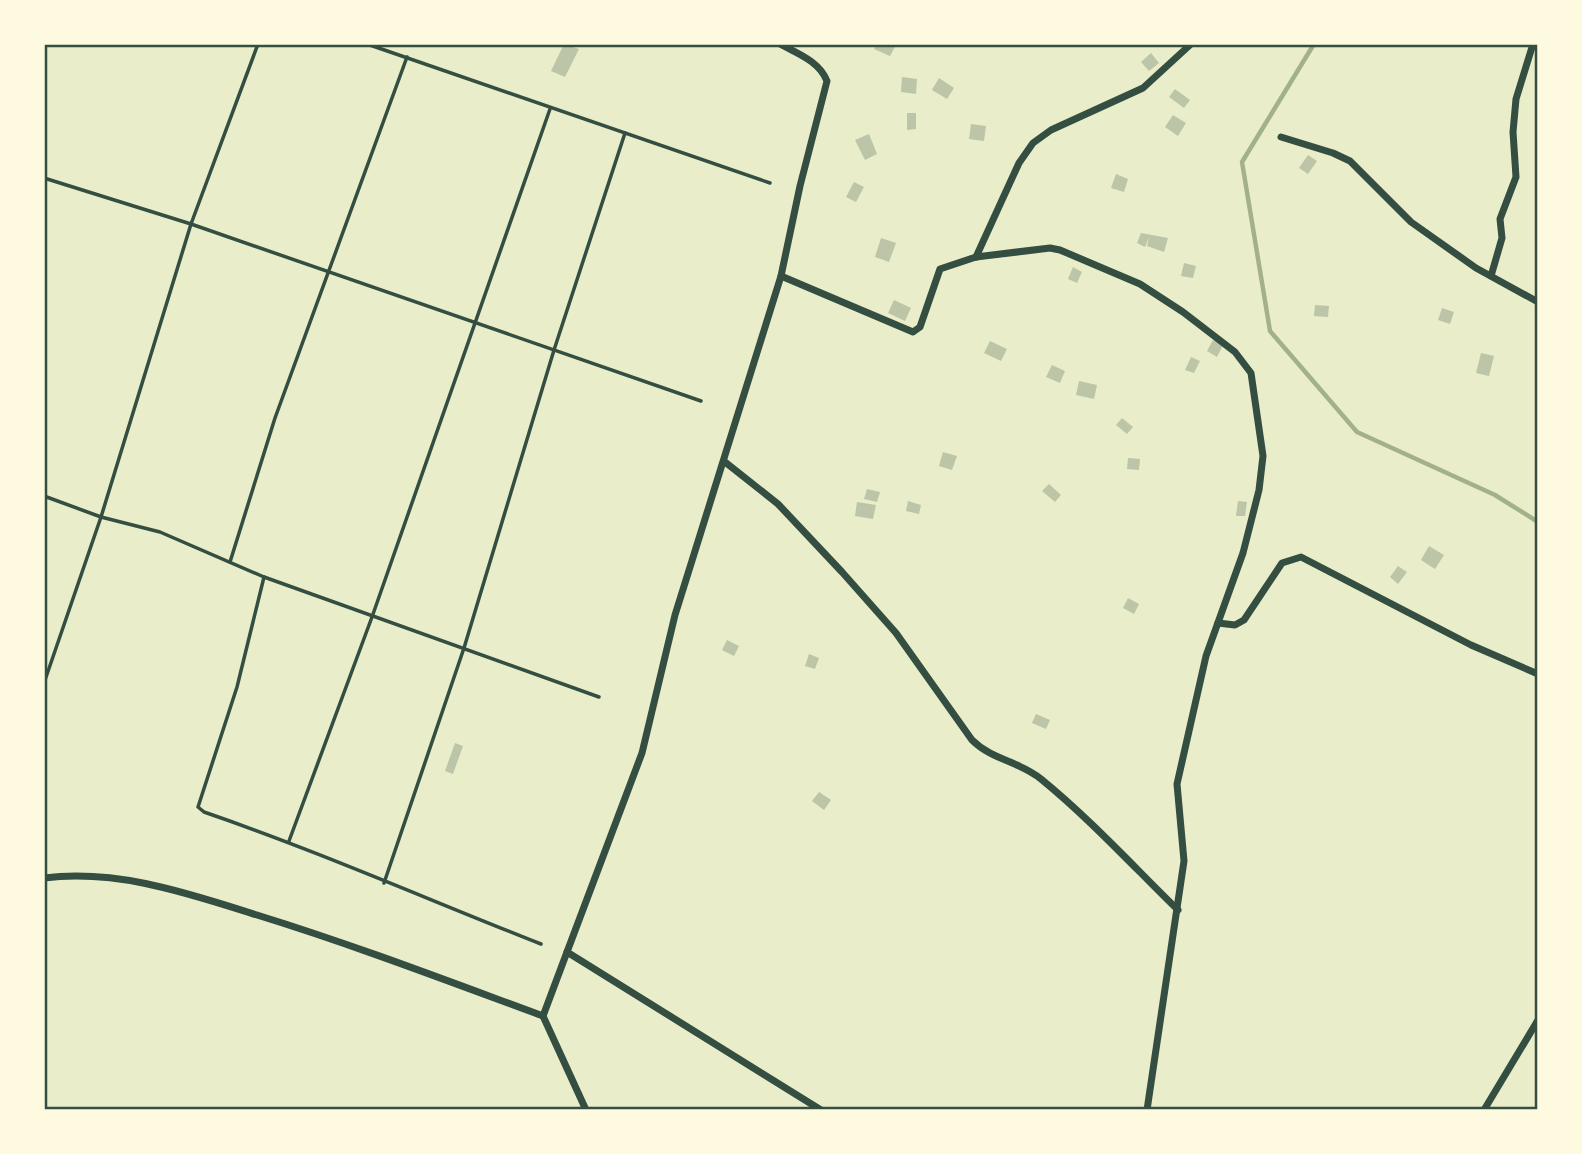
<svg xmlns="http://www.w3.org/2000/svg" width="1582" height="1154" font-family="'DejaVu Sans',sans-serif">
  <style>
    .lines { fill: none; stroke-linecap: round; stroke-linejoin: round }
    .stream { stroke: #a3b18a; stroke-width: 4.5 }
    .building { fill: #bcc5a7 }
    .service { stroke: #344e41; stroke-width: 3.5 }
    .minor { stroke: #344e41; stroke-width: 7 }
    .neatline { fill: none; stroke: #344e41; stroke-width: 2.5 }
  </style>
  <rect width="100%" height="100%" fill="#e9edc9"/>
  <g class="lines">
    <path class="stream" d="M1314,44l-72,118 28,169 87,101 138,63 43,27"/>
  </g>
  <g class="building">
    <path d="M564,44l15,5 -14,28 -14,-6z"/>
    <path d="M877,44h17l2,1 -6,11 -16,-7z"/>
    <path d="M1151,53l8,10 -10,8 -8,-9z"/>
    <path d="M902,77l15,2 -1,15 -15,-2z"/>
    <path d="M939,78l15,10 -7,11 -15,-9z"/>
    <path d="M1175,89l15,11 -6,8 -15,-11z"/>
    <path d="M907,113h9v16l-9,1z"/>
    <path d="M1173,115l13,8 -8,13 -13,-9z"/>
    <path d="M971,124l15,2 -2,15 -15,-2z"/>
    <path d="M869,134l8,20 -12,6 -10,-20z"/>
    <path d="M1308,155l9,6 -9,13 -9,-6z"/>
    <path d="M1116,174l12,5 -4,13 -13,-4z"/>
    <path d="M854,182l10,5 -8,15 -10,-5z"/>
    <path d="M1141,233l27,5 -4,14 -17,-6 2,-9 -4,10 -8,-4z"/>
    <path d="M881,238l15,5 -7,19 -14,-5z"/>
    <path d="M1184,263l12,3 -3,12 -12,-2z"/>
    <path d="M1073,267l9,5 -5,11 -9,-4z"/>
    <path d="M894,300l17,8 -6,13 -17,-8z"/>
    <path d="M1315,305l14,1 -1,11 -14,-1z"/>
    <path d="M1442,308l12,4 -4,12 -12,-4z"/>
    <path d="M1213,340l10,5 -6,12 -10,-6z"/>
    <path d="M990,341l17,8 -6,12 -17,-8z"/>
    <path d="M1481,353l13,3 -5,20 -13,-3z"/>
    <path d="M1191,357l9,4 -6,12 -9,-3z"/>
    <path d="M1052,365l13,6 -5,12 -14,-6z"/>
    <path d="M1079,381l18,4 -3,14 -18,-4z"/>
    <path d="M1122,418l11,9 -6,7 -11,-9z"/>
    <path d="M943,452l14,4 -5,14 -13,-4z"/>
    <path d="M1128,458l12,1 -1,11 -12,-1z"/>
    <path d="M1049,484l12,11 -6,7 -13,-11z"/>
    <path d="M867,489l13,3 -3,10 -13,-3z"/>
    <path d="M908,501l13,4 -2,9 -13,-3z"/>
    <path d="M1238,501l9,1 -2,14h-9z"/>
    <path d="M857,502l19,3 -3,14 -18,-3z"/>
    <path d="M1429,546l15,9 -9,14 -14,-9z"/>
    <path d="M1398,566l9,6 -9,12 -8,-7z"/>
    <path d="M1128,598l11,6 -5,10 -11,-6z"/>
    <path d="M727,640l12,6 -5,10 -12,-6z"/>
    <path d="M809,654l10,4 -4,11 -10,-3z"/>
    <path d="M1036,714l14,6 -4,9 -14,-6z"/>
    <path d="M455,743l8,3 -10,28 -8,-3z"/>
    <path d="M819,792l12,8 -7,10 -12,-9z"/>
  </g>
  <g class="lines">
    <g class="service">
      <path d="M367,44l403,139"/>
      <path d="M44,178l147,46 510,177"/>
      <path d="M44,496l57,21 59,15 104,45 335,120"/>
      <path d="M230,562l45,-144 132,-361"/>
      <path d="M264,577l-27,110 -39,120 6,5c114,39 225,88 337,132"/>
      <path d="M44,683l57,-166 90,-293 67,-180"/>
      <path d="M289,841l83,-224 178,-508"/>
      <path d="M384,883l80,-235 90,-298 71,-217"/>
    </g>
    <g class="minor">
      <path d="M780,44c18,10 39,17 47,37l-27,105 -19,90 -106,339 -33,138 -75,199 254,158"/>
      <path d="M1281,137l52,16 17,8 61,61 65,46 62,34"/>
      <path d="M976,257l43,-94 14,-20 18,-13 92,-42 48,-44"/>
      <path d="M781,276l132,56 7,-5 20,-58 36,-12 74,-9 10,2 80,34 43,28 52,40 16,21 12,83 -4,34 -16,63 -37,103 -29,128 7,77 -37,249"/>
      <path d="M1491,276l11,-38 -2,-19 16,-42 -3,-45 3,-33 17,-55"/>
      <path d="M725,462l53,42 64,68 54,61 76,107c20,20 47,21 69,39 49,40 92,87 137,131"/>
      <path d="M1218,623l17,2 9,-5 38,-57 19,-6 170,88 67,29"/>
      <path d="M44,878c74,-9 143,15 213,37 97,30 191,66 286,101"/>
      <path d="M567,952l-24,64 43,94"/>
      <path d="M1484,1110l54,-90"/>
    </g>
  </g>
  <rect width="1582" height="1154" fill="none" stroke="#fefae0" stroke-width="91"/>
  <rect x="46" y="46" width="1490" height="1062" class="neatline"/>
</svg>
